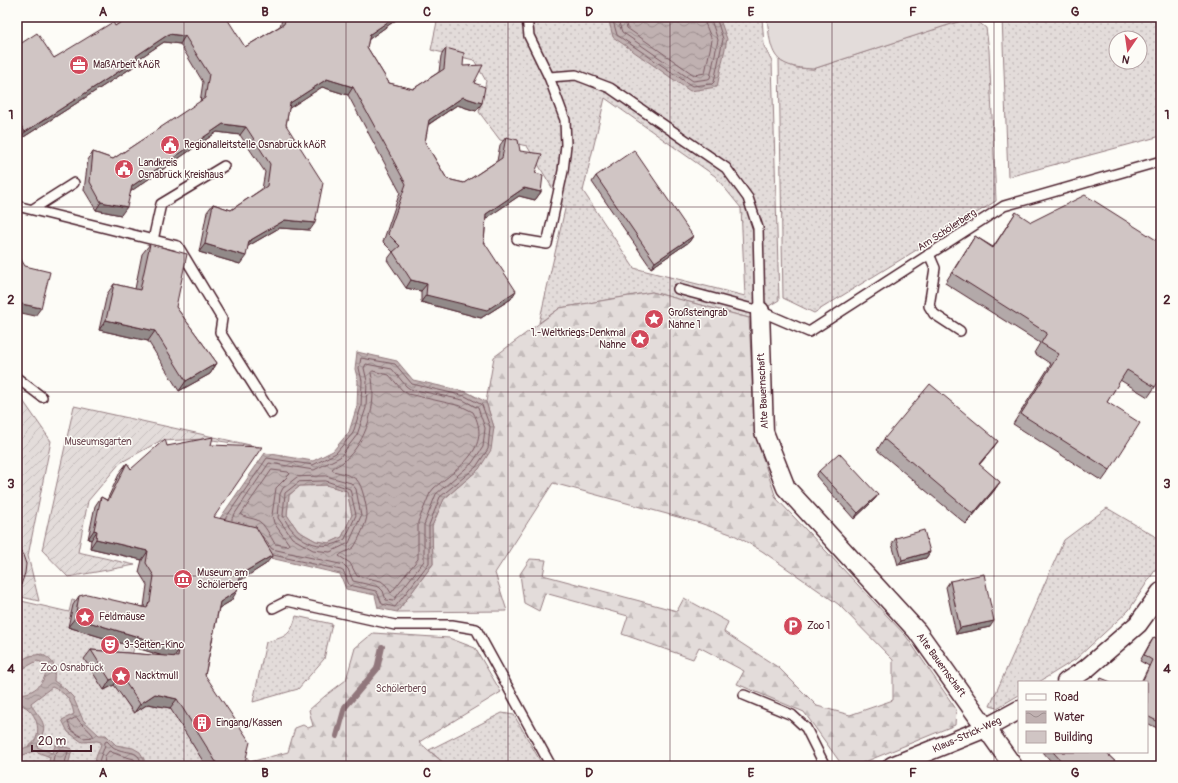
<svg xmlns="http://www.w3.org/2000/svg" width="1178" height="783" font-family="Pangolin,sans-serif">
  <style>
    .grass { fill: url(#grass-dots); stroke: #967e82; fill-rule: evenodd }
    .forest { fill: url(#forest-firs); stroke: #967e82 }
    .garden { fill: url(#garden-furrows); stroke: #967e82 }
    .pitch { fill: #e3dcda; stroke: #967e82 }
    .water { fill: url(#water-waves); stroke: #91777b; fill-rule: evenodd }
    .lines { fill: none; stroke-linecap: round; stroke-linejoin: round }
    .shore { stroke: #795961; stroke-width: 1 }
    .stream { stroke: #91777b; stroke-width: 6 }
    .lane-casing { stroke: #4a1f2b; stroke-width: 12 }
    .street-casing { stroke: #4a1f2b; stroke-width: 21 }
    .lane { stroke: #fdfcf7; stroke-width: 9 }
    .street { stroke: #fdfcf7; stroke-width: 18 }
    .wall { fill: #b3a9a9; stroke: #4a1f2b }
    .shaded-wall { fill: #928a89; stroke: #4a1f2b }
    .building { fill: #d0c5c4; stroke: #4a1f2b }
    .grid { fill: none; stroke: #4a1f2b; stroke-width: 1; stroke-opacity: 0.55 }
    .labels { text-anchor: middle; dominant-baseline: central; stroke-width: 3; stroke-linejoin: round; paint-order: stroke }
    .poi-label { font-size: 10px; fill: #4a1f2b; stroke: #fdfcf7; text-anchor: start }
    .street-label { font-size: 10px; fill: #4a1f2b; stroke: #fdfcf7 }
    .park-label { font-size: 10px; fill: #704e57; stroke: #fdfcf7 }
    .neatline { fill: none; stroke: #4a1f2b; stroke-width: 1.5 }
    .grid-label { font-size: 13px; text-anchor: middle; font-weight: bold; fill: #4a1f2b }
  </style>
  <defs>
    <pattern id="grass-dots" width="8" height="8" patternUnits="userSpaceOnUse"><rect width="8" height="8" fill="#e3dcda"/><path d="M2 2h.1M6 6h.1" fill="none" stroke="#c4bcbb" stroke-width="1.8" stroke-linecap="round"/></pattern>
    <pattern id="forest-firs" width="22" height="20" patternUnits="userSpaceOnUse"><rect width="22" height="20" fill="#e3dcda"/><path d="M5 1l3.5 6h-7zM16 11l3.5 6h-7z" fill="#c4bcbb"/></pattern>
    <pattern id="garden-furrows" width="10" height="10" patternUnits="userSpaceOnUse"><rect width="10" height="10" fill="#e3dcda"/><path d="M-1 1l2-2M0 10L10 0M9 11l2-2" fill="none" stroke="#c4bcbb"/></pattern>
    <pattern id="water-waves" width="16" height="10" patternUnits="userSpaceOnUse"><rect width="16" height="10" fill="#c0b1b1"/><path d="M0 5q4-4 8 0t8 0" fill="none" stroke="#9e8f90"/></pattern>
  </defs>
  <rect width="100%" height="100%" fill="#fdfcf7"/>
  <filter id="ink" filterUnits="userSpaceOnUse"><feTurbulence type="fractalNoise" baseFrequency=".025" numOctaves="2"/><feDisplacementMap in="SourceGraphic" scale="8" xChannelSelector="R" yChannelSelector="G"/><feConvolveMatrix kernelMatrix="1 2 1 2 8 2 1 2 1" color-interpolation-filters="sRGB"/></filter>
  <g filter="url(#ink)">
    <g class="grass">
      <path d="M438,17h324l2,29 8,16 7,238 -30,18 -97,-26 -92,16 -21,15 26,-114 -38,-63 -27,-6 -21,-28 7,-31 -12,-21 -43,-10zM605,98l110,78 26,32 4,88 -111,-28 -51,-77z"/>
      <path d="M972,17l14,11 3,22 7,151 -182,112 -31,-15 -4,-238 17,8 17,1z"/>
      <path d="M1002,17h159v119l-153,41zM1116,38h24v24h-24z"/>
      <path d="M1107,508l54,32v21l-32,49 -53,49 -37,23h-20v13l-22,13 -7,-2 74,-166z"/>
      <path d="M17,600l52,12 3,-12 69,15 -18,82 10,16 17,-11 21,6 59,58h-213z"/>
      <path d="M296,616l36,8 -8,35 -26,30 -45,13 13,-60c19,-5 25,-6 30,-26z"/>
      <path d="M502,713l12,2 29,51h-96l-18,-16z"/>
    </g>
    <g class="forest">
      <path d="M652,292l97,26 6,116 21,64 130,138 50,73 -1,16 -100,41 -13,-1 -38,-53 -67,-28 7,-13 -45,-24 -6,12 -71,-25 6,-18 -83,-23 -6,18 -15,-8 -4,-29 10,-15 16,1 -3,15 134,36 7,-13 44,24 -4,10 55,36 38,38 33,9 43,-15v-40l-55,-56 -76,-53 -26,-15 -36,-13 -147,-40 -58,90 12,38 -110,1 36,-48 -1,-38 12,-27 35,-30 15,-42 -8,-25 8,-45 66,-49z"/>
      <path d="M326,485l21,6 5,24 -10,22 -13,6 -13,-2 -18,-10 -11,-16 2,-20 11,-9z"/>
      <path d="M373,633l76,5 26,10 26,44 -82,50 28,24h-207l3,-15 7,11 38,-10 7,-24 8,-3 5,3 5,-2 -4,-16 16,-14 21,-16 9,-32z"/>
    </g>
    <g class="garden">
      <path d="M17,392l34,49 -23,115 11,45 -22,-5z"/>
      <path d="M74,406l185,41 -53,-8 -46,2 -40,22 -32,38 -10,51 57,13 -67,12 -26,-27z"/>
    </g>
    <path class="pitch" d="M767,17h206l-160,52c-41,-2 -42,-15 -46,-52z"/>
    <g class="water">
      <path d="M608,17h111l8,22 -10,48 -27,4 -77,-54z"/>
      <path d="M357,352l40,9 16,19 54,12 19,10 8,25 -3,23 -12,19 -35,30 -12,27 1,38 -36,48 -19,-4 -3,-13 -29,-6 -6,-15 -74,-17 -59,-20 58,-84 48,8 20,-10 16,-19 8,-26 1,-25 -3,-12zM326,485l21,6 5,24 -10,22 -13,6 -13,-2 -18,-10 -11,-16 2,-20 11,-9z"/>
      <path d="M42,654c14,9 13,11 12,27l10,7 9,9 10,23 16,15h7l10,10 17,3 7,4 4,7v7h-48c-3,-9 5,-16 5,-24l-4,-1 -15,1 -14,-10 -6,-12 12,-6c-3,-15 -8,-21 -22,-27l-21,16c3,10 16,18 12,29 -1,5 -4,10 -6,15l15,6 4,-9 16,5 -4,17h-20l2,-9 -15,-6 -18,6v-7c4,-1 9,-2 12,-4 17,-10 7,-40 -12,-42v-11c14,3 28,-9 29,-23l-5,-8 -4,-1 -20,11v-9l12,-7z"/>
    </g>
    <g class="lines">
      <g class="shore">
        <path d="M612,17l5,18 75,51 20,-2 2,-2 9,-43 -7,-22"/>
        <path d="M617,17l5,15 71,49 15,-2 2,-1 8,-38 -8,-23"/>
        <path d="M624,17l3,11 67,47 11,-2 7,-33 -7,-17 -1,-6"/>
        <path d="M373,371l16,4 13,15 6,4 53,12 12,6c20,36 -15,56 -39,76l-4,5 -12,29v37l-27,34 -5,-8 -5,-4 -24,-5 -7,-13 -11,-7c3,-4 11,-5 15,-9 4,-6 13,-25 13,-32 0,-8 -5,-30 -10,-35 -6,-5 -16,-7 -24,-9l-1,-2c3,-3 8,-4 11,-7 24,-20 35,-58 28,-89z"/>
        <path d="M272,470l16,2 2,2 -14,14 -4,27 2,8 15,21 -1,2 -13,-2c-5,-8 -10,-20 -18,-24 -5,-2 -11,-2 -16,-5z"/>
        <path d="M326,476l25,7 5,6 5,27 -12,27 -19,9 -17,-2 -21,-12 -14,-20 2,-24 3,-6 14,-11z"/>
        <path d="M326,481l24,8 6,26 -11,24c-23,16 -53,0 -62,-24l2,-22 14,-11z"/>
        <path d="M225,519l42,-61 46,7 23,-12 17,-20 8,-26 1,-26 -3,-13 2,-10 34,6 17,20 53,12 17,9 8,22 -2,22 -12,18 -36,30 -11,28v38l-34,44 -13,-3 -4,-10 -2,-3 -27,-6 -5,-13 -3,-2 -68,-15"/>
        <path d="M232,520v-2l37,-55 45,7 26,-13 17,-22 9,-27 1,-27 -3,-13 2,-4 26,5 14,17 4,3 53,11 15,8 7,20 -2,19 -11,16 -36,31 -12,31v36l-31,40 -7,-1 -3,-9 -4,-4 -26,-6 -5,-12 -4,-4 -72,-16 -10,-13"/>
        <path d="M75,718h2c4,7 11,10 16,17v2l-10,1 -12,-8 -3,-8z"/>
        <path d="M52,766l2,-10 5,-7 9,3 -4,14"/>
        <path d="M99,766c-1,-9 6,-15 6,-24l2,-1c3,3 6,7 10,8 11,5 24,0 24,17"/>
        <path d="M104,766l1,-10 4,-5 10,4 15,4 2,7"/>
      </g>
      <path class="stream" d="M337,736l8,-29 32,-38 5,-22"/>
      <defs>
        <g id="lane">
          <path d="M549,77l27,-2 34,13 116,80 22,30 10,30 2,83"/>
          <path d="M17,206l161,40 44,73 -2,13 51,81"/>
          <path d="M33,209l41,-26"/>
          <path d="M517,239l30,5 16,-73 3,-26 -1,-25 -16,-43 -20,-41 -2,-19"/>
          <path d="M153,240l8,-36 63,-38"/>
          <path d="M929,254l6,14 -6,38 5,8 26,17"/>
          <path d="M678,289l82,22 49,21 195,-126 157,-45"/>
          <path d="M17,378l25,19"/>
          <path d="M273,608l14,-7 108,24h57l24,4 75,137"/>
          <path d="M744,695l48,20 14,13 19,38"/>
        </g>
        <g id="street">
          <path d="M760,311l4,121 22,56 131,143 96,135"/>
          <path d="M1066,682l20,-13 52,-45 23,-32"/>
          <path d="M892,766l94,-38 33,-18"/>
        </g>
      </defs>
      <use href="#lane" class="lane-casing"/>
      <use href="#street" class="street-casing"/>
      <use href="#lane" class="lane"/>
      <use href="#street" class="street"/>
    </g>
    <g class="wall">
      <path d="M129,17l116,30 35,-21 3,-9h117l-31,22 -2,8 22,36 24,6 26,-17 2,-16 5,-8 17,18 11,17 8,20 -6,8 -19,-6 -29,20 -3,17 22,37 17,4 33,-22 3,-16 6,-8 14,14 15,22 6,19 -6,8 -16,-4 -33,22 -2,24 27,57 -30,19 -60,-16v-11l-15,-3 -19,-28 6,-8 -10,-10 17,-50 -52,-97 -26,-8 -33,21 -3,17 24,105 -31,-2 -31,18 -8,18 -41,-12 8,-40 6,-8 18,6 31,-21 3,-17 -25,-37 -23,-3 -86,59 -10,24 -25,-5 -12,-20 4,-30 5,-8 20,7 87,-57 3,-20 -23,-38 -16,-2 -26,17 -5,8 -114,73 -2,-4v-90l37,12 61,-32z"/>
      <path d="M596,176l97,60 -4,6 -38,26 -59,-86z"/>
      <path d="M1016,212l139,175 -7,10 -28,-17 -13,22 3,68 -8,11 -89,-57 38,-60 -17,-11 6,-10 -95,-60 30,-47 18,11z"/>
      <path d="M150,244l26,63 41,56 -7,11 -31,17 -31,-50 -49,-11 8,-36 7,-10 21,5 7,-35z"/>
      <path d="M884,439l107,12 -12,14 21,17 -7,10 -27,32 -89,-74z"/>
      <path d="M211,445l3,72 52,47 -26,16 -9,21 -12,7 -14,67 39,91h-38l-36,-58 -22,-4 -14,9 -20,-28 -10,5 -20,-31 7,-9 73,6 -96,-29 5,-22 6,-9 65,11 3,-22 -8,-13 3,-12 -52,-12 1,-8 -3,-1 7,-33 6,-9 6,3 13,-28 7,-9 4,6 36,-23z"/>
      <path d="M819,471l59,24 -4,5 -20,19 -38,-43z"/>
      <path d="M896,538l34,14 -4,6 -28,7 -6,-21z"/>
      <path d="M17,547l4,38 -4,5z"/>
      <path d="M950,581l40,46 -34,7 -10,-47z"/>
      <path d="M1154,637l7,4v89l-14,-7v-41h-6l8,-16 -9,-5 10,-18z"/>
      <path d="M1043,752h62l15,14h-65z"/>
    </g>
    <g class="shaded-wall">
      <path d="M395,17h5l-35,25 5,-8z"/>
      <path d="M169,34l16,2 -5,8 -16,-2 -33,22 5,-8z"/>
      <path d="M138,59l-5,8 -114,73 6,-8z"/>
      <path d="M327,79l26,8 -5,8 -26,-8 -37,24 5,-8z"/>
      <path d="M463,97l19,6 -6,8 -19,-6 -34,23 6,-8z"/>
      <path d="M223,124l23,3 -6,8 -23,-3 -90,62 5,-8z"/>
      <path d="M524,188l17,4 -6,8 -16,-4 -38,26 5,-8z"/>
      <path d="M101,202l26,5 -6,8 -25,-5z"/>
      <path d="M285,220l30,3 -5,7 -31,-2 -36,21 6,-8z"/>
      <path d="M693,236l-4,6 -38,26 4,-6z"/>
      <path d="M205,244l41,12 -6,8 -41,-12z"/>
      <path d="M411,280l16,4 -6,7 -15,-3z"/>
      <path d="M516,291l-5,8 -30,19 -60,-16 5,-7z"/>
      <path d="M17,303l24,5 -6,8 -18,-4z"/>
      <path d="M106,320l49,11 -7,10 -49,-11z"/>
      <path d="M217,363l-7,11 -31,17 7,-10z"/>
      <path d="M998,441l-7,10 -20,23 8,-10z"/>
      <path d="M1000,482l-7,10 -27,32 7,-10z"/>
      <path d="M878,495l-4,5 -20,19 4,-6z"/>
      <path d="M94,530l3,1 -6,9 -3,-1z"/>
      <path d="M96,539l52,12 -6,9 -52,-12z"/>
      <path d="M930,552l-4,6 -28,7 4,-5z"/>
      <path d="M273,555l-7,9 -31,20 6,-10z"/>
      <path d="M237,591l-6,10 -17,10 6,-9z"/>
      <path d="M75,618l104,31 -6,10 -105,-32z"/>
      <path d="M994,621l-4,6 -34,7 4,-6z"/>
      <path d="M121,676l-7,9 -10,5 6,-10z"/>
      <path d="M155,694l22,5 -7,9 -22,-4 -14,9 6,-9z"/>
    </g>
    <g class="building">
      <path d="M129,17h97l19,30 39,-23 2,-7h109l-25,17 -3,13 22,36 24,6 31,-20 2,-21 18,5 -1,13 20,-1 -9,18 11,4 -3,16 -19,-6 -34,23 -4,22 22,37 17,4 38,-25 4,-21 12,3 2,11 22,3 -7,19 8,2 -2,17 -17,-4 -38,26 -2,28 32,49 -29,19 -61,-15 1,-11 -16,-4 -18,-28 7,-6 -12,-12 18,-50 -53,-97 -26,-8 -37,24 -4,22 37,58 -8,40 -30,-3 -36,21 -3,15 -41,-12 8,-40 18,6 36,-24 3,-22 -24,-37 -23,-3 -91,62 -5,21 -26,-5 -11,-20 3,-30 20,7 92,-61 4,-24 -24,-38 -16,-2 -33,22 2,3 -113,73 -8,-13v-73l20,-13 17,25 59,-36 2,4z"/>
      <path d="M634,150l59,86 -38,26 -59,-86z"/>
      <path d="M1085,195l76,48v135l-6,9 -28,-17 -20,32 33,21 -30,47 -89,-56 38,-60 -18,-11 6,-10 -95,-60 23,-37 18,12 23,-36 15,10z"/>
      <path d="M150,244l37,10 -11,53 41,56 -31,18 -31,-50 -49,-11 8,-36 26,6z"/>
      <path d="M17,253l8,13 25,6 -9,36 -24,-5z"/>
      <path d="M930,384l68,57 -19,23 21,18 -27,32 -89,-75z"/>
      <path d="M213,437l-2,8 51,2 -48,70 42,10 17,28 -32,19 -4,17 -17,11 -15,73 45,67 -6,24h-34l6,-4 -39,-63 -22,-5 -15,10 -19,-28 -11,4 -19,-30 87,7 1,-8 -104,-31 4,-22 8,-2 60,14 2,-6h1l4,-26 -8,-13 2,-12 -52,-12 1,-8 -3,-1 7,-33 7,4 19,-38 4,6 34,-30 2,7z"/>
      <path d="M839,453l39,42 -20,18 -39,-42z"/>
      <path d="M924,530l6,22 -28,8 -6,-22z"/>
      <path d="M17,547l1,1 5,7 3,9 -1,9 -4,12 -4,-2z"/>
      <path d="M984,574l10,47 -34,7 -10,-47z"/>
      <path d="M1154,637l7,4v82l-14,-7v-34h-5l10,-22 -8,-5z"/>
      <path d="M1101,678l10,4h-12z"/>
      <path d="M1053,752h52l15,14h-54z"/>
    </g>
  </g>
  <path class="grid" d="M184,17v749M346,17v749M508,17v749M670,17v749M832,17v749M994,17v749M17,207h1144M17,392h1144M17,576h1144"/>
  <defs>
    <symbol id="office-disc" viewBox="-11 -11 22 22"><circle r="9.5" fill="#d1495b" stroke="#fdfcf7"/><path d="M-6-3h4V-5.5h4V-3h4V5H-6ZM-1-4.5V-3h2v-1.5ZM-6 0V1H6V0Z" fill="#fff"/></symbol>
    <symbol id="civic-disc" viewBox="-11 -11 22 22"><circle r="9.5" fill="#d1495b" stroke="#fdfcf7"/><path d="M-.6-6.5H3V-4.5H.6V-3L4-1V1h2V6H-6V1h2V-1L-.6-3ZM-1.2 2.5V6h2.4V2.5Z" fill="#fff"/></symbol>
    <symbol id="sight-disc" viewBox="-11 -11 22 22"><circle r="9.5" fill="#d1495b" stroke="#fdfcf7"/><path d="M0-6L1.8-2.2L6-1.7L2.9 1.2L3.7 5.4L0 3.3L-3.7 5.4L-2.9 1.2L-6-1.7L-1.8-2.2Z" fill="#fff"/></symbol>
    <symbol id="museum-disc" viewBox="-11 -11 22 22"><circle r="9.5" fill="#d1495b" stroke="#fdfcf7"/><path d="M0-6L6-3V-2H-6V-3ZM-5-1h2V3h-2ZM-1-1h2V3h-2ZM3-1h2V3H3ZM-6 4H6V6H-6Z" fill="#fff"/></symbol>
    <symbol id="parking-disc" viewBox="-11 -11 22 22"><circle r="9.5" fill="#d1495b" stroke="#fdfcf7"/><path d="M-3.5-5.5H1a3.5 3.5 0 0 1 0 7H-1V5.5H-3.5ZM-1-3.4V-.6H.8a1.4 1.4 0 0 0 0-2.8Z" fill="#fff"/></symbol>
    <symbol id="theatre-disc" viewBox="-11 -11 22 22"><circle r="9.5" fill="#d1495b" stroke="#fdfcf7"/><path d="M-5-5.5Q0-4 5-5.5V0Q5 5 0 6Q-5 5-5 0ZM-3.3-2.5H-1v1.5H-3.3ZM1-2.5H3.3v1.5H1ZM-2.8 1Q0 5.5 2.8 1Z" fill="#fff"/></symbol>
    <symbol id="building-disc" viewBox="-11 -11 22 22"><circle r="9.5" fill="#d1495b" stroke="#fdfcf7"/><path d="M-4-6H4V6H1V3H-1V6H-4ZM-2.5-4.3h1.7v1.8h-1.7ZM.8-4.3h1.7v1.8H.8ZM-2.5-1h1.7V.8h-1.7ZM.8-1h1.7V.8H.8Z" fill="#fff"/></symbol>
  </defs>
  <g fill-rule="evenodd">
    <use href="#office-disc" x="68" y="54" width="22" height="22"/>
    <use href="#civic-disc" x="159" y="134" width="22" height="22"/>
    <use href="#civic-disc" x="113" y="158" width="22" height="22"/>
    <use href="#sight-disc" x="643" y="308" width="22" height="22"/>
    <use href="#sight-disc" x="629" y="328" width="22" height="22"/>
    <use href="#museum-disc" x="172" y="568" width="22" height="22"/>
    <use href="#sight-disc" x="74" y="606" width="22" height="22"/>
    <use href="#parking-disc" x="782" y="615" width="22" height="22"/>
    <use href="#theatre-disc" x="99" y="634" width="22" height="22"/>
    <use href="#sight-disc" x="110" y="665" width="22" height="22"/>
    <use href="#building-disc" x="191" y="712" width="22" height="22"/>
  </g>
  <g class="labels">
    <g class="poi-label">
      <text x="93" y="65">MaßArbeit kAöR</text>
      <text x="184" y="145">Regionalleitstelle Osnabrück kAöR</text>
      <text x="138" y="163">Landkreis<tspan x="138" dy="12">Osnabrück Kreishaus</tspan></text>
      <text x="668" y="313">Großsteingrab<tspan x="668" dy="12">Nahne 1</tspan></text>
      <text x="626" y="333" text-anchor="end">1.-Weltkriegs-Denkmal<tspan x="626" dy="12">Nahne</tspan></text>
      <text x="197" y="573">Museum am<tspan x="197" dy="12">Schölerberg</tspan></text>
      <text x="99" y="617">Feldmäuse</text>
      <text x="807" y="626">Zoo 1</text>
      <text x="124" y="645">3-Seiten-Kino</text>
      <text x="135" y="676">Nacktmull</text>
      <text x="216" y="723">Eingang/Kassen</text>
    </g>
    <g class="street-label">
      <text transform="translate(947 230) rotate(-33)">Am Schölerberg</text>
      <text transform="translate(763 391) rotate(-93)">Alte Bauernschaft</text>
      <text transform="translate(941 665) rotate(54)">Alte Bauernschaft</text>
      <text transform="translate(967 735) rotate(-24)">Klaus-Strick-Weg</text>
    </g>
    <g class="park-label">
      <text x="98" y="442">Museumsgarten</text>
      <text x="72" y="668">Zoo Osnabrück</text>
      <text x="401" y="689">Schölerberg</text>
    </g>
  </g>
  <rect width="1178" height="783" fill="none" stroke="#fdfcf7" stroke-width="44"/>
  <rect x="1018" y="681" width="130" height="72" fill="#fdfcf7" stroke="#b5a4a5"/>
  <rect x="1026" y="694" width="20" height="6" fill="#fdfcf7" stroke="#b5a4a5"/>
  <text x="1054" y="701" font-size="12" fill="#4a1f2b">Road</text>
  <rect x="1026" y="711" width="20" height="12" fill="url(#water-waves)" stroke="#b5a4a5"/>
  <text x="1054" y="721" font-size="12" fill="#4a1f2b">Water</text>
  <rect x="1026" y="731" width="20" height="12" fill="#d0c5c4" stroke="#b5a4a5"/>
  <text x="1054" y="741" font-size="12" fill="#4a1f2b">Building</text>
  <g transform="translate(1128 50) rotate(193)"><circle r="19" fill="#fdfcf7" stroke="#b5a4a5"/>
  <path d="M0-3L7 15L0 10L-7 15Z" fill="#d1495b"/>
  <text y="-6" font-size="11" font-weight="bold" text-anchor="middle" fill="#4a1f2b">N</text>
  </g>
  <path d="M32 745v6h59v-6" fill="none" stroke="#4a1f2b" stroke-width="2"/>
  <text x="38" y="745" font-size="12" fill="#4a1f2b" stroke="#fdfcf7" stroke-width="3" paint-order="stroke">20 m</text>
  <rect x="22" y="22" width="1134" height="739" class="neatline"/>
  <g class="grid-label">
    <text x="103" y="16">A</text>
    <text x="265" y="16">B</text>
    <text x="427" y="16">C</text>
    <text x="589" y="16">D</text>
    <text x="751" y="16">E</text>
    <text x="913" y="16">F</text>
    <text x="1075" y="16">G</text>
    <text x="11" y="119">1</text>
    <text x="1167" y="119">1</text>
    <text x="11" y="304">2</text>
    <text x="1167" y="304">2</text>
    <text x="11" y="488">3</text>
    <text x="1167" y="488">3</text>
    <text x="11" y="673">4</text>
    <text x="1167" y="673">4</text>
    <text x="103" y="777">A</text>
    <text x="265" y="777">B</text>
    <text x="427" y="777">C</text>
    <text x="589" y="777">D</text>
    <text x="751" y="777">E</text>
    <text x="913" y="777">F</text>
    <text x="1075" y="777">G</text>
  </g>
</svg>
